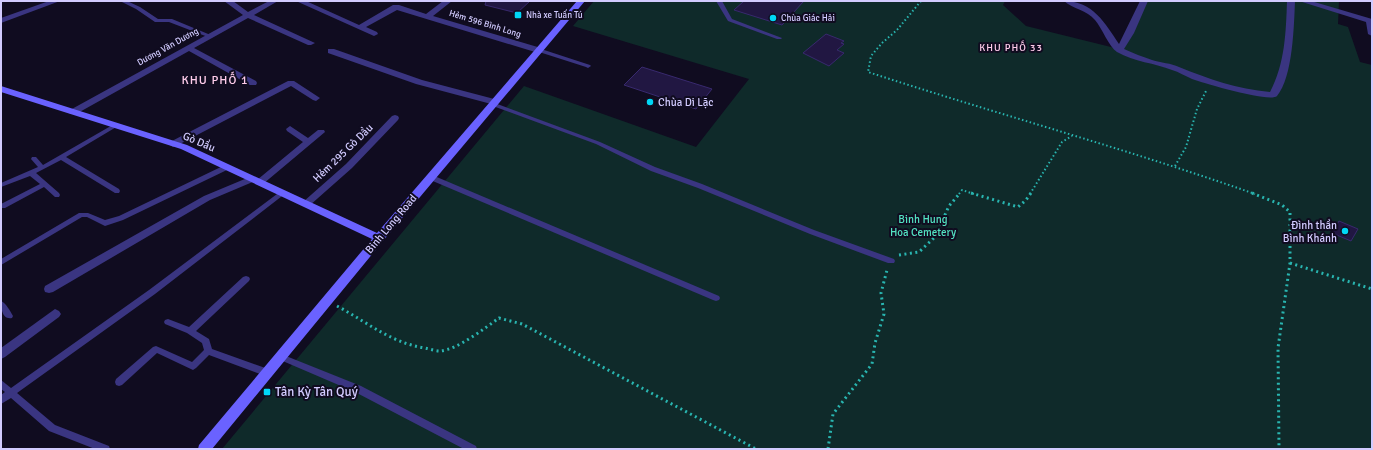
<svg xmlns="http://www.w3.org/2000/svg" width="1373" height="450" font-family="Signika,sans-serif">
  <style>
    .green { fill: #0f2a2a }
    .building { fill: #211742; stroke: #38296e }
    .lines { fill: none; stroke-linecap: round; stroke-linejoin: round }
    .path-far1 { stroke: #29b5b0; stroke-width: 2; stroke-dasharray: 1.5 2.5; stroke-linecap: butt }
    .path { stroke: #29b5b0; stroke-width: 3; stroke-dasharray: 2 3.5; stroke-linecap: butt }
    .lane { fill: #3a3581; fill-rule: evenodd }
    .street { fill: #3a3581; fill-rule: evenodd }
    .secondary { fill: #6a62ff; fill-rule: evenodd }
    .poi-dot { fill: #00d7f6; stroke: #100c20; stroke-width: 1.5 }
    .labels { text-anchor: middle; dominant-baseline: central; stroke-width: 4; stroke-linejoin: round; paint-order: stroke }
    .far-poi-label { font-size: 9px; fill: #d2cbff; stroke: #100c20; text-anchor: start }
    .far-street-label { font-size: 9px; fill: #d2cbff; stroke: #100c20 }
    .far-neighbourhood-label { font-size: 10px; letter-spacing: 1px; fill: #ffcdeb; stroke: #100c20 }
    .poi-label { font-size: 11px; fill: #d2cbff; stroke: #100c20; text-anchor: start }
    .street-label { font-size: 11px; fill: #d2cbff; stroke: #100c20 }
    .park-label { font-size: 11px; fill: #53e2c2; stroke: #100c20 }
    .neighbourhood-label { font-size: 12px; letter-spacing: 1px; fill: #ffcdeb; stroke: #100c20 }
    .near-poi-label { font-size: 13px; fill: #d2cbff; stroke: #100c20; text-anchor: start }
  </style>
  <rect width="100%" height="100%" fill="#100c20"/>
  <path class="green" d="M594,1h411l-2,4 23,21 93,23 22,-48h198l-1,23 10,3 12,35 12,3v384h-1150l302,-363 172,61 53,-68 -176,-53z"/>
  <g class="building">
    <path d="M486,1h44l-13,12 -32,-8z"/>
    <path d="M744,1h60l-22,24 -48,-15z"/>
    <path d="M826,34l18,7 -3,2 3,1 -7,6 7,3 -15,13 -26,-13z"/>
    <path d="M642,67l70,22 -16,20 -72,-24z"/>
    <path d="M1339,221l19,8 -7,12 -19,-8z"/>
  </g>
  <g class="lines">
    <g class="path-far1">
      <path d="M921,1l-24,29 -15,13 -11,13 -3,16c129,42 259,77 387,122"/>
      <path d="M1175,166l11,-19 11,-38 9,-18"/>
      <path d="M959,194l3,-4 12,4"/>
      <path d="M1030,194l32,-52 10,-6"/>
    </g>
    <g class="path">
      <path d="M971,193l47,14 8,-7 5,-7"/>
      <path d="M1252,193l30,12 8,7v51l-12,85 1,101"/>
      <path d="M899,255l20,-3 16,-15 14,-31 11,-13"/>
      <path d="M1290,263l82,26"/>
      <path d="M337,306c30,16 54,37 88,42 5,1 10,3 15,3 17,-1 45,-23 59,-33l23,6 234,125"/>
      <path d="M828,449l5,-35 39,-50 3,-21 9,-29 -3,-21 6,-23"/>
    </g>
    <g class="lane">
      <path d="M120,1h7l13,6 18,12h14l41,17 -1,1h-4l-39,-15h-14l-19,-13z"/>
      <path d="M716,1h6l10,18 50,19 -1,1h-4l-49,-18z"/>
      <path d="M538,48l52,17 1,1 -3,2 -2,-1 -50,-16v-2z"/>
      <path d="M492,102l108,40 55,25 47,17 112,46 80,29 1,2 -1,2h-6l-78,-29 -112,-46 -47,-17 -55,-27 -106,-39v-2z"/>
      <path d="M116,123l2,1 1,1 -1,1 -52,31 53,32 1,2 -1,2h-4l-54,-33 -25,13 23,20 1,2 -1,2h-4l-11,-10 -39,21h-4v-4l39,-20 -10,-8 -29,11v-4l37,-16 -7,-8 1,-2h4l7,8z"/>
      <path d="M225,165h4l1,2 -1,2 -106,51 -18,6 -18,-9h-5l-81,48v-6l78,-46h9l17,7 14,-4z"/>
      <path d="M428,175h4l287,121 1,2 -1,2 -3,1 -3,-1 -285,-121 -1,-2z"/>
      <path d="M281,191h4l1,2 -131,101 -138,99 38,32 54,21 1,3h-15l-46,-18 -38,-33 -10,6v-9l4,-3 -4,-3v-9l10,8 138,-98z"/>
      <path d="M246,276l3,1 1,2 -1,2 -53,50 13,8 3,10 59,21 1,3 -1,3 -3,1 -59,-22 -13,13 -3,2 -36,-17 -35,32 -3,1 -3,-1 -1,-3 1,-3 37,-32 3,-1 36,16 12,-12 -2,-7 -15,-10 -22,-9 -1,-2 1,-2 3,-1 21,8 54,-50z"/>
      <path d="M1,301c5,2 9,10 12,15l-1,2c-10,2 -11,-10 -11,-17z"/>
      <path d="M281,354l80,32 115,60 1,3h-13l-109,-57 -77,-33 -1,-2 1,-2z"/>
    </g>
    <g class="street">
      <path d="M49,1h11l-59,22v-5z"/>
      <path d="M224,1h9l15,11 21,-11h9l-24,14 61,28 -4,2h-3l-60,-27 -54,30 62,33 1,2 -1,2h-6l-61,-34 -113,63h-6l-1,-2 1,-2 173,-95z"/>
      <path d="M296,1h10l53,24 34,-20h6l27,9 17,-13h9l-19,15 108,32 1,2 -1,2h-6l-138,-42 -31,17 11,5 1,2 -4,2z"/>
      <path d="M1064,1c29,0 41,22 55,43l21,-43h8l-14,32 -10,16c9,4 19,8 28,11 9,3 19,3 27,7 30,12 58,22 91,25 15,-28 16,-60 17,-91h8c-1,24 -2,76 -18,95 -7,7 -74,-13 -85,-17 -7,-3 -13,-7 -20,-9 -17,-7 -38,-8 -55,-18 -8,-5 -15,-24 -22,-32 -8,-10 -22,-11 -31,-19z"/>
      <path d="M1299,1h12l61,18v17l-4,-2 -2,-12z"/>
      <path d="M328,49h6l88,31 76,20 1,2 -4,3 -79,-21 -88,-31z"/>
      <path d="M288,81h6l26,17 -4,3 -3,-1 -22,-14 -115,60 -3,1 -5,-3 2,-2z"/>
      <path d="M395,115l3,1 1,2 -1,2 -46,48 -43,38h-6l-2,-2 2,-2 43,-38 46,-48z"/>
      <path d="M290,126l18,12 10,-8h6l1,2 -62,52h-6l-2,-2 2,-2 46,-38 -16,-11 -1,-2z"/>
      <path d="M252,176l5,3 -2,2 -45,19 -157,92 -4,1 -4,-1 -1,-3 1,-3 159,-90z"/>
      <path d="M55,309l4,2 2,3 -2,3 -54,40 -4,2v-11z"/>
    </g>
    <path class="secondary" d="M577,1h8l-202,240 -171,208h-14l1,-4 173,-206 -191,-90 -180,-57v-6l186,59 190,88z"/>
  </g>
  <g class="poi-dot">
    <rect x="514" y="11" width="8" height="8" rx="2"/>
    <circle cx="773" cy="18" r="4"/>
    <circle cx="650" cy="102" r="4"/>
    <circle cx="1345" cy="231" r="4"/>
    <rect x="263" y="388" width="8" height="8" rx="2"/>
  </g>
  <g class="labels">
    <g class="far-poi-label">
      <text x="526" y="15">Nhà xe Tuấn Tú</text>
      <text x="781" y="18">Chùa Giác Hải</text>
    </g>
    <g class="far-street-label">
      <text transform="translate(485 24) rotate(17)">Hẻm 596 Bình Long</text>
      <text transform="translate(168 47) rotate(-29)">Dương Văn Dương</text>
    </g>
    <g class="far-neighbourhood-label">
      <text x="1011" y="48">KHU PHỐ 33</text>
    </g>
    <g class="poi-label">
      <text x="658" y="102">Chùa Di Lặc</text>
      <text x="1337" y="225" text-anchor="end">Đình thần<tspan x="1337" dy="13">Bình Khánh</tspan></text>
    </g>
    <g class="street-label">
      <text transform="translate(199 142) rotate(23)">Gò Dầu</text>
      <text transform="translate(343 153) rotate(-44)">Hẻm 295 Gò Dầu</text>
      <text transform="translate(391 224) rotate(-50)">Binh Long Road</text>
    </g>
    <g class="park-label">
      <text x="923" y="219">Binh Hung<tspan x="923" dy="13">Hoa Cemetery</tspan></text>
    </g>
    <g class="neighbourhood-label">
      <text x="215" y="80">KHU PHỐ 1</text>
    </g>
    <g class="near-poi-label">
      <text x="275" y="392">Tân Kỳ Tân Quý</text>
    </g>
  </g>
  <rect width="1373" height="450" fill="none" stroke="#d2cbff" stroke-width="4"/>
</svg>
